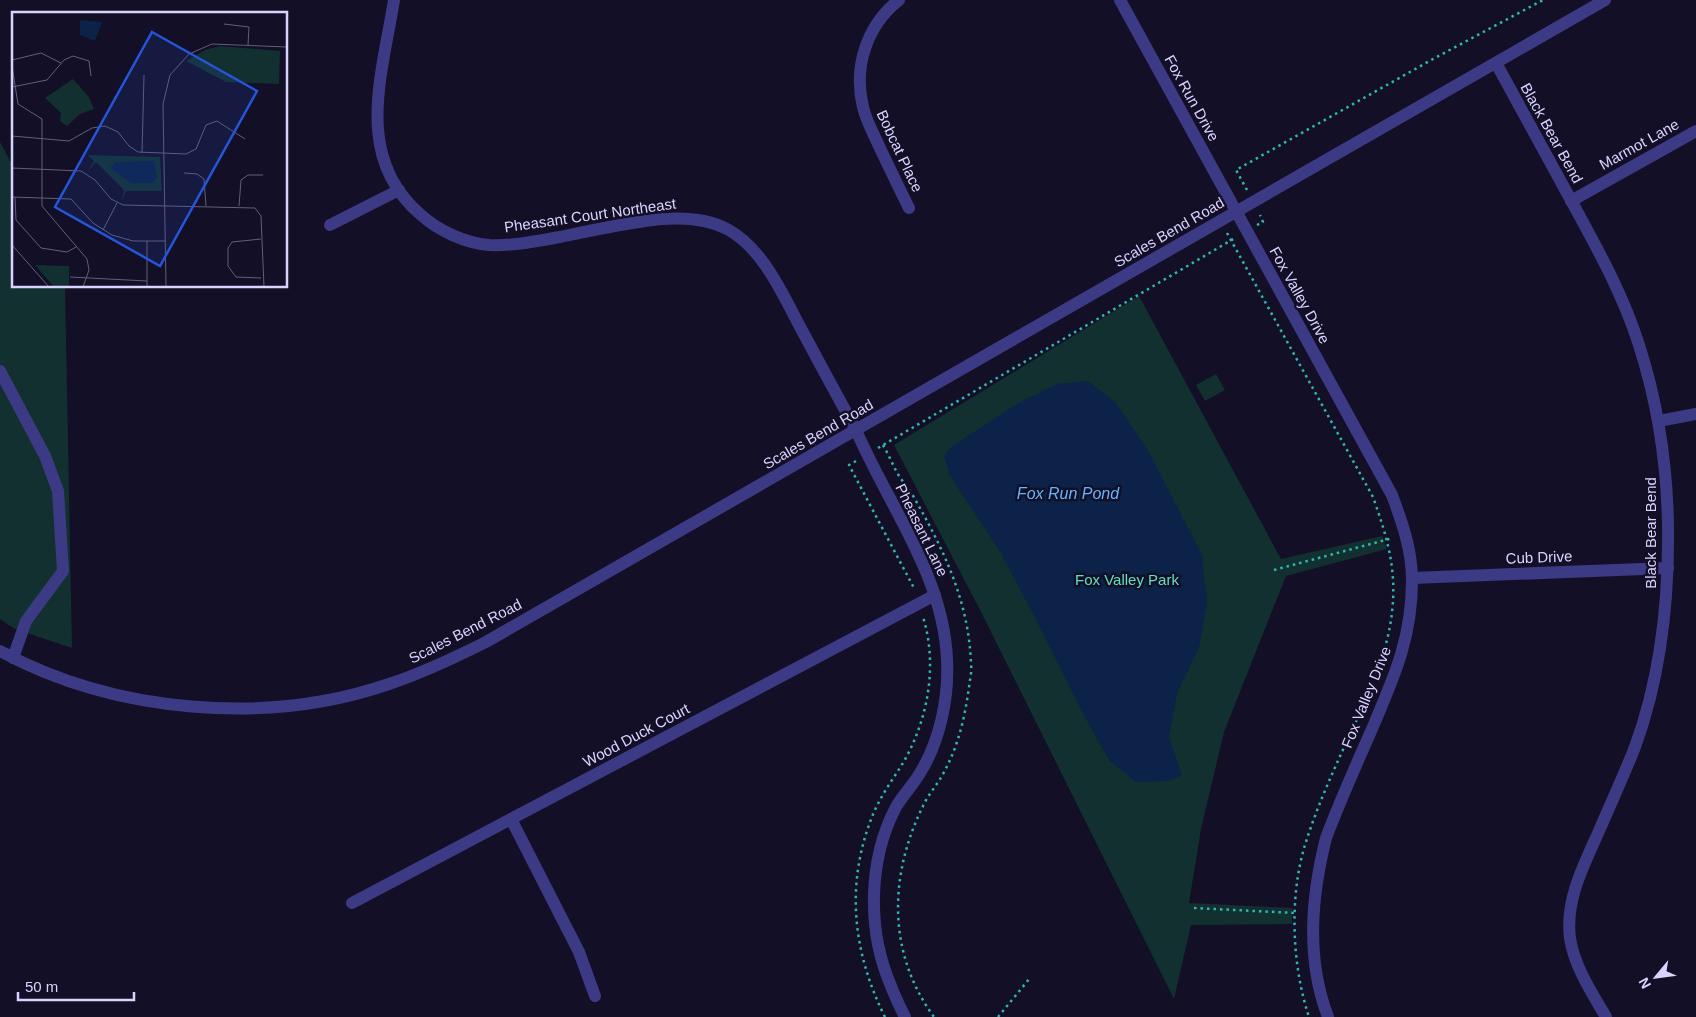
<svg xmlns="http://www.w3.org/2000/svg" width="1696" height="1017" font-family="Arial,sans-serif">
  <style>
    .green { fill: #12302f }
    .water { fill: #0c2248 }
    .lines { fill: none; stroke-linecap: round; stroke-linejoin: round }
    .path { stroke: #2fb8b0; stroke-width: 2.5; stroke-dasharray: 2.5 4; stroke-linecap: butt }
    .minor { stroke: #3d3a85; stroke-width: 12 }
    .labels { text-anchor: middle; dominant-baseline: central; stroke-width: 5; stroke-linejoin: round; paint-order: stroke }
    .street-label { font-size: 15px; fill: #d9d4ff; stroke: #130f26 }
    .park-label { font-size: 15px; fill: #5fe0c0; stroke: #130f26 }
    .water-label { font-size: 16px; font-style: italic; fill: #62b6ff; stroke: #130f26 }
    .inset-road { fill: none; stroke: #625e7d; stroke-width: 1 }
    .view { fill: #2655da; fill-opacity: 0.15; stroke: #2655da; stroke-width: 2.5 }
    .inset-edge { fill: none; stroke: #d9d4ff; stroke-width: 2.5 }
  </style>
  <rect width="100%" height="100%" fill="#130f26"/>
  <g class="green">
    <path d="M0,142l14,26v118h51l7,362 -57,-19 -15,-10z"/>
    <path d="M1139,296l142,263 101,-23 5,13 -101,27 -62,156 -23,97 -12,74 103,5v16l-101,1 -17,74 -194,-389 -86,-165z"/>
    <path d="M1216,374l9,16 -20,11 -9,-16z"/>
  </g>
  <path class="water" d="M1088,381l28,22 33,49 53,103 5,48 -8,45 -22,45 -8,44 13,38 -12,6 -34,1 -27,-22 -28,-50 -48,-96 -34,-64 -50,-76 -5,-19 7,-8 69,-45 37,-18z"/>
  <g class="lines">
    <g class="path">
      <path d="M1247,190l-11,-20 197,-111 110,-59"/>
      <path d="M1257,225l6,-3 -3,-7"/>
      <path d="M1227,233l146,264c14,40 24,72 19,115 -4,40 -23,81 -40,118 -17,37 -35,76 -47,115 -16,52 -13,121 4,172"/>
      <path d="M883,445c6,10 10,21 16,31 4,6 9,12 13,18 31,54 57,107 59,170 1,7 -1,15 -2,23 -4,29 -10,57 -24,83 -6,13 -16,23 -22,36 -34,69 -36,147 11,211"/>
      <path d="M878,448l357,-210"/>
      <path d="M856,461l-7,4 66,125"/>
      <path d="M1274,570l119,-32"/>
      <path d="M1194,908l101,5"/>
      <path d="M885,1017c-33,-66 -40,-136 -11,-205 8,-18 19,-33 29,-49 25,-43 35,-98 20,-146"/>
      <path d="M998,1017l32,-39"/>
    </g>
    <g class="minor">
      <path d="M394,0c-12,76 -41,157 27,215 18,16 44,28 68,30 24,1 48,-4 71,-8 28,-6 57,-12 85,-16 27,-4 57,-5 82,8 38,20 58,71 78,107 17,32 34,63 51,94 32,75 88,146 91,230 2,37 -7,81 -27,113 -7,12 -17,22 -24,34 -28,53 -29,124 -5,179 4,11 9,21 14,31"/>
      <path d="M899,0c-32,25 -46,67 -36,107 3,13 10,26 16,39 10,21 20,42 30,62"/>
      <path d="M1120,0l272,495c10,27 20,55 20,85 0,58 -18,97 -40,149 -16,36 -32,72 -46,109 -15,60 -20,121 2,179"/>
      <path d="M1496,63c25,46 50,92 76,139 25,46 51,92 67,143 19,59 28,119 29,181 1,75 -7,150 -33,221 -11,28 -24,56 -36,84 -15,34 -34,69 -29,107 4,28 22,55 36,79"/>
      <path d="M1571,201l125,-70"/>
      <path d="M330,225l69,-35"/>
      <path d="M0,371l45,85 13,35 5,80 -37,50 -13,37"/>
      <path d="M1659,421l37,-7"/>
      <path d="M1412,578l256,-10"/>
      <path d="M0,651c114,62 267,75 389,33 34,-11 65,-26 97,-42l1119,-642"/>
      <path d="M511,819l68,133 16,44"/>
      <path d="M352,903l583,-308"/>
    </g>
  </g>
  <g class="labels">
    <g class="street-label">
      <text transform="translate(1192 98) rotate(61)">Fox Run Drive</text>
      <text transform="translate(1552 133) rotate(61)">Black Bear Bend</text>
      <text transform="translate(1639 144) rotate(-29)">Marmot Lane</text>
      <text transform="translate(900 151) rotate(65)">Bobcat Place</text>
      <text transform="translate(590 215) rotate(-8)">Pheasant Court Northeast</text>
      <text transform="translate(1169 232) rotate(-30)">Scales Bend Road</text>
      <text transform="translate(1300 295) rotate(61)">Fox Valley Drive</text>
      <text transform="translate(818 434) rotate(-30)">Scales Bend Road</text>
      <text transform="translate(922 530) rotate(64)">Pheasant Lane</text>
      <text transform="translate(1650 533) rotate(-90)">Black Bear Bend</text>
      <text transform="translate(1539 557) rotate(-2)">Cub Drive</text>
      <text transform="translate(465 631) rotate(-27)">Scales Bend Road</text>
      <text transform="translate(1366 697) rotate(-68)">Fox Valley Drive</text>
      <text transform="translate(636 735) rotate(-28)">Wood Duck Court</text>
    </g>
    <g class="park-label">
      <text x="1127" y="579">Fox Valley Park</text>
    </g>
    <g class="water-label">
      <text x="1068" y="493">Fox Run Pond</text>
    </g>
  </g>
  <g transform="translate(12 12)">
    <rect width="275" height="275" fill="#130f26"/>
    <path d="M208,34l60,5 -1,33 -53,-2 -40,-21 19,-11zM61,67l16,18 5,12 -14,5 -13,12 -7,-5 1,-8 -16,-15zM75,143l73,2 2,34h-36l-5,11 3,-12 -28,-28 -8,9 6,-10zM23,253l34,1v21h-15z" fill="#12302f"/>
    <path d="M68,8l22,2 -7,19 -15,-6zM142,149l3,17 -5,5h-21l-21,-15 5,-6z" fill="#0c2248"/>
    <path class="inset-road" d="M212,12l25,3 -1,18M0,48l29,-7 20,10M0,54l6,38 24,15v87l45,53 2,11 -6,17M0,75l35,-7 17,-20 9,-4 16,5 2,15M0,124l57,5 23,-13 13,-2 13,6 11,14 9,6 48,2 10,-5 10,-24 11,-4 28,18M130,141l2,-78M0,156l69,3 14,9 16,19 12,6 132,3 6,8 3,71M172,161l13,1 7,5 2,27M0,185l59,2 22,24 19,12 21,6h32M3,185l1,23 25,28 26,4 9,-5M227,194l2,-26 7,-5h15M91,218l14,-27M249,227l-29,3 -4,6v18l8,11 25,1M135,229v46M0,233l37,42M58,265l77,4M154,275l-3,-183 7,-29 19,-21 23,-10 75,3"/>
    <path class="view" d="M140,20l105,59 -97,175 -105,-59z"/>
    <rect width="275" height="275" class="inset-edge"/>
  </g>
  <g transform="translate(1656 977) rotate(241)" stroke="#130f26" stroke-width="4" paint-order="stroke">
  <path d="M0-4L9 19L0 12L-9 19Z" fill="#d9d4ff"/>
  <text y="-8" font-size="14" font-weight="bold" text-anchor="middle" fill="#d9d4ff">N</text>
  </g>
  <path d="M18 992v8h116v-8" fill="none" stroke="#d9d4ff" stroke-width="2.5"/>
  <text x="25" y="992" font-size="15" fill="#d9d4ff" stroke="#130f26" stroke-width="4" paint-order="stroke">50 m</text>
</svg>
